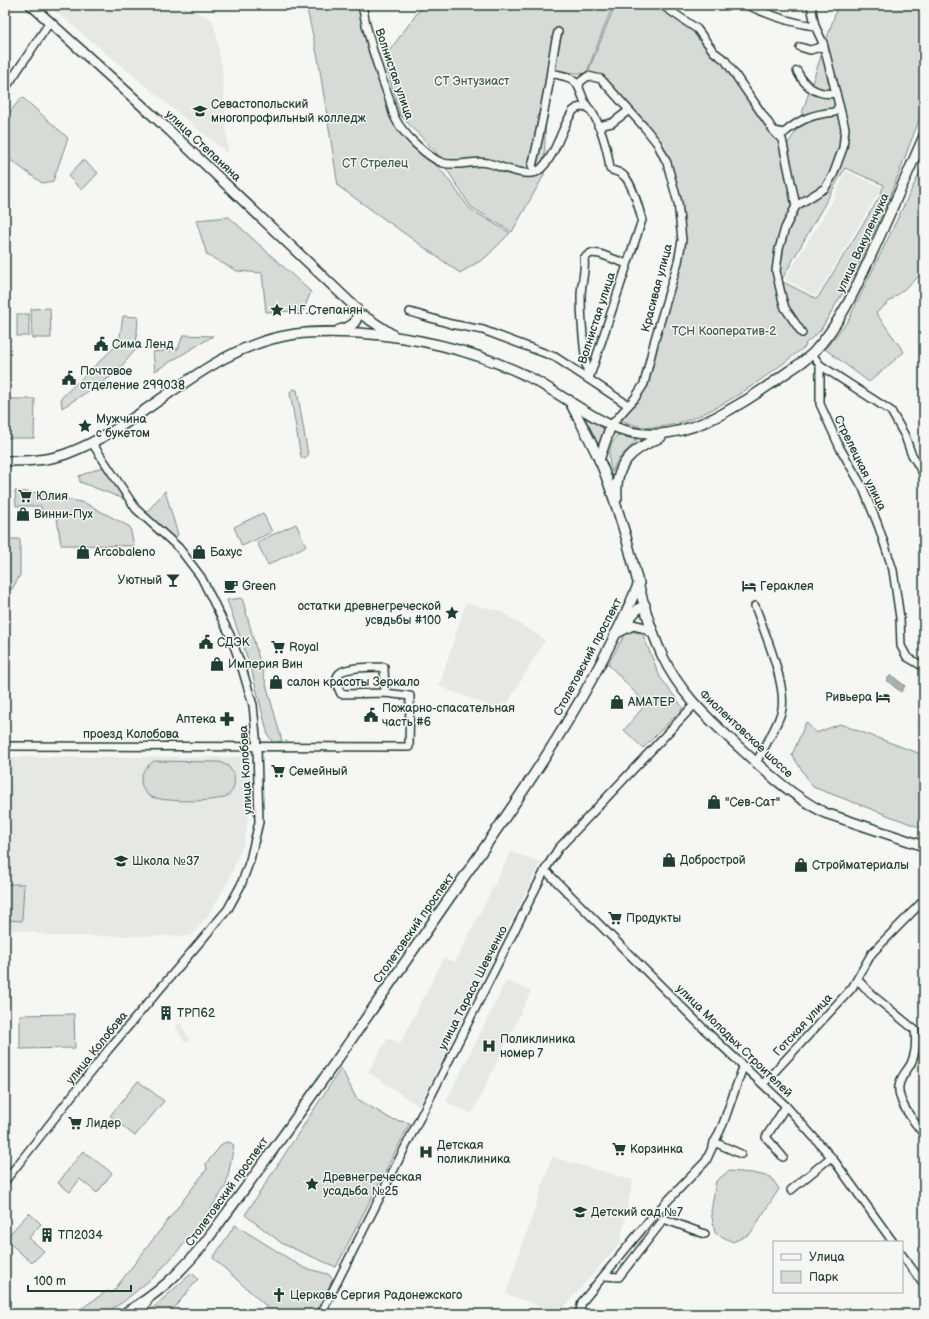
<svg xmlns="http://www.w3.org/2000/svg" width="929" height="1319" font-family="'Balsamiq Sans',sans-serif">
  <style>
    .built { fill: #e6e8e4 }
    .green { fill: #d6dbd6; stroke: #7a8c85 }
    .water { fill: #aab3ae; stroke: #72847d }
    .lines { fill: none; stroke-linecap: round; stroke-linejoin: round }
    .minor-casing { stroke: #1f3d34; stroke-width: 10 }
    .major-casing { stroke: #1f3d34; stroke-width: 12 }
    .minor { stroke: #f6f6f2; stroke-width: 7 }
    .major { stroke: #f6f6f2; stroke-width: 9 }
    .labels { text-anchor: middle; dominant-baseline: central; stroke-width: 3; stroke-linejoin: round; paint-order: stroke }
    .street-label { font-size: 12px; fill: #1f3d34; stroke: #f6f6f2 }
    .park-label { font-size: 12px; fill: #445d54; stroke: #f6f6f2 }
    .poi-label { font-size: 12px; fill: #1f3d34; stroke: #f6f6f2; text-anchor: start }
  </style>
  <rect width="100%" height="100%" fill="#f6f6f2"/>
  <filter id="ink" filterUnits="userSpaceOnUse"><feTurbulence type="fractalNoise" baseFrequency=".025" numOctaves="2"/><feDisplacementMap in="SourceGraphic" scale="8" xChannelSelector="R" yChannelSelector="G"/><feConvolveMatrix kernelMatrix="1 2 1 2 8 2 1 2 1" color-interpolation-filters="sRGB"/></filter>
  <g filter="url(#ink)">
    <g class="built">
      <path d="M48,5h135l29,15 4,13 6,35 6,86z"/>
      <path d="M845,171l37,16 -66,109 -31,-17 49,-80z"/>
      <path d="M466,603l34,8 45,29 -38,64 -3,-2 -4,8 -61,-24z"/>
      <path d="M5,757h240l6,45 -7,40 -15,38 -20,34 -18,22h-141l-29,-6h-16z"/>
      <path d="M511,852l30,10 -122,244 -51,-34 20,-34 12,6 44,-86 11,4z"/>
      <path d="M506,981l25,10 -59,123 -26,-12z"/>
      <path d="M180,1023l10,17 -5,3 -10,-17z"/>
      <path d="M552,1157l81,23 -13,63 -61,70 -53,-19z"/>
    </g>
    <g class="green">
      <path d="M306,5h59l26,113 4,8 47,45 28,38 40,24 -25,25 -25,15 -122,-87 -20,-128z"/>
      <path d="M426,5h187l-27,69 -39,-4 -3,105 -32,57 -41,-25 -36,-56 -35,-36 -16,-57 34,-46z"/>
      <path d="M615,5h42l39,27 26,29 57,79 3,13 14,-22 42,-126h86v102l-35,92 -9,-4 4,-10 -39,-17 -64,113 36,18 62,-101 9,4 -34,72 -34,57 -15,13 1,2c-42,32 -133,106 -186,73l20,-22 9,-21 31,-112 4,-24 -14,-76 -68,-87 -14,-5z"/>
      <path d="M22,97l46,41 -15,43 -11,2 -37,-27v-38z"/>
      <path d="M83,160l15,13 -16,17 -14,-14z"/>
      <path d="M922,168l2,1v103l-48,41 28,39 -35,30 -44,-33 23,-28z"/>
      <path d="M229,217l82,75 -8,19 -37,1 -4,-39 -25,-2 -30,-16 -11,-35z"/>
      <path d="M50,308l1,30h-19l-1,-29z"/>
      <rect x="17" y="314" width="12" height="22"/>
      <path d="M123,316l15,1 -2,32 -21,25 -53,34 -1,-10 58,-55z"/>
      <path d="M183,335l30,1 -58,35 -2,-19 25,-3z"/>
      <path d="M293,389l4,1 11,65 -3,4 -4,-2 -11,-65z"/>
      <path d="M35,399l-1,39h-29v-39z"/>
      <path d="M585,418l22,11 -8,17z"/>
      <path d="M617,435l20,5 -20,21 -5,11c-5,-14 -4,-24 5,-37z"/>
      <path d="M103,467l2,2 19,30 -44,-17 -1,-6z"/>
      <path d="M15,491l25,2 45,10 45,24 4,19 -73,-1 -5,-33 -14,-1 -1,-5h-25z"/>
      <path d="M165,491l13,44 -4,4 -28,-26z"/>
      <path d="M263,513l9,19 -30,14 -8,-19z"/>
      <path d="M296,524l10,22 -38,19 -11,-23z"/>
      <path d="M5,539h15v36l-8,14h-7z"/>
      <path d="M242,598l40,143 -9,2 -5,-8 -17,-67 -24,-68z"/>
      <path d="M627,631l15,2 18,44 23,31 -40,40 -19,-18 22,-26 -38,-40z"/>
      <path d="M806,722l10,11 24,-9 78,29h6v76l-111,-42 -21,-32z"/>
      <path d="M154,761l66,1 8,4 6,8c1,9 1,17 -7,22 -11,7 -67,6 -78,0 -5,-4 -8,-10 -8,-16 1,-10 6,-14 13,-19z"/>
      <path d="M5,884h19l-2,37 -17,-1z"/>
      <path d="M74,1014l1,34 -55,1v-34z"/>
      <path d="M341,1068l15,30 35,21 19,4 -74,144 -53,-23 -38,-29z"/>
      <path d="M138,1081l26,20 -29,35 -25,-20z"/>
      <path d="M229,1142l5,3 -8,41 -33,48 -37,41 -33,27 -20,12 -28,-1 32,-22 5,2 95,-124 -1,-5 17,-21z"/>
      <path d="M83,1151l29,22 -15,20 -17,-14 -10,13 -12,-9z"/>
      <path d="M729,1171l23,2 19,4 8,12 -29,45 -17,8 -18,-9 -4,-21 5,-31z"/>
      <path d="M29,1213l12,11 -12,14 15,13 -12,12 -27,-24z"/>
      <path d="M235,1225l69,43 24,6 5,5 -18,35h-43l-7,-9 -52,-47z"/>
      <path d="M192,1273l6,6 -29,35h-23z"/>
    </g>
    <path class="water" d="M891,675l14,11 -4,6 -15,-12z"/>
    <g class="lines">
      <defs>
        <g id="minor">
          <path d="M362,5c6,33 15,62 27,93 2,7 3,14 6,20 7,15 33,40 48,45 15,4 30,-3 45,0 12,3 39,15 50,8 17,-12 23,-43 35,-60l4,-3 10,-2c13,13 21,45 23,63 5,3 10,2 14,7 9,8 15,33 18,44l-53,159"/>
          <path d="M662,5l35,24 17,23 11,8 51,74 6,5 14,67"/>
          <path d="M747,5c22,10 44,18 68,21"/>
          <path d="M800,47l10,3 11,-3 2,-4"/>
          <path d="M797,71c8,16 21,25 39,22"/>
          <path d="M551,73c11,3 23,3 28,15 3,6 4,12 8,18"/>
          <path d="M579,87l1,-5 8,-6 13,3 44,49 12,15 10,20 11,40 4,37 -4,22 -23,77 -11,45 -9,14 -24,27"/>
          <path d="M5,89l45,-67"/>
          <path d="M598,126l14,-3 16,-12"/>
          <path d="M774,131l10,2c16,-14 29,-19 51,-21l4,-6"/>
          <path d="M536,172l-4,-6c7,-27 12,-54 17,-82 3,-18 4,-35 9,-52"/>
          <path d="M410,312l41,12 32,6 72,27 73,48"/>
          <path d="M802,333l-17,-25 -3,-10 -6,-27 3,-22 6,-21 11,-22 29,-18 8,-13 10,-27 2,-20 -22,-85 -8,-17 -4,-21"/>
          <path d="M812,354l8,11v39l20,44 23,40 15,37 15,45 7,48 1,28 6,11 17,10"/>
          <path d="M820,365l71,46 14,25 6,17 13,22"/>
          <path d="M588,377c-4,-27 -7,-54 -7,-81 0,-13 5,-25 3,-38l7,-5 9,1 27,10"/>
          <path d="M755,606c9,25 34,83 26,107 -6,18 -17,34 -25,50"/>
          <path d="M5,746l404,1 1,-51 -25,-3 -1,-26c-11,1 -46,-2 -47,11 -1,5 2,12 4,16l44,-1"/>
          <path d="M545,870l159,159 82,77 47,53 60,83"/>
          <path d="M858,980l13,14 44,36c1,10 1,22 -3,31 -3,9 -11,13 -13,25 -2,17 16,36 25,49"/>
          <path d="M763,1084l89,-96 20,-35 52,-53"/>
          <path d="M714,1142l27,12"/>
          <path d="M783,1157l-17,-20 20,-31"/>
          <path d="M5,1181l103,-131 120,-141 13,-24 9,-25 9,-38 -2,-75 -4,-42 -12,-40 -11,-30 -29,-58 -22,-29 -43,-39 -44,-66"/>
          <path d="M791,1190l40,-33"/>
          <path d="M902,1255l22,30"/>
          <path d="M604,1276l15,1 45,-58 41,15"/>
          <path d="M321,1314l224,-444 13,-21 136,-144"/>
          <path d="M579,1314l3,-12 70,-85 54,-56 17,-37 20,-57"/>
        </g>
        <g id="major">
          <path d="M31,5l139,126 186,177c4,14 -4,19 -17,22"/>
          <path d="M364,316l29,19"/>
          <path d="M569,400c10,20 21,39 30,59 11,25 19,52 27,78 11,39 19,81 36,118 18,39 46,63 77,92 26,24 53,49 86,66l99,33"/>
          <path d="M599,460l12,-35"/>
          <path d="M5,461c21,0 41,0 61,-7 82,-30 139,-108 230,-120 21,-3 41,-2 62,-1 60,4 115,17 169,43 29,15 54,35 83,49 39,18 78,7 114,-12 22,-12 42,-25 62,-40 9,-6 19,-12 27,-20 30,-32 47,-74 65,-113 15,-34 31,-69 46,-104"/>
          <path d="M617,498c-3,-34 15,-49 44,-61"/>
          <path d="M624,624l14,-15 7,-4"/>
          <path d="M615,634l18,-9 12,3 9,6"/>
          <path d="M123,1314c34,-19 55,-39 80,-69 82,-109 160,-222 238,-335 73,-105 148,-208 198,-327"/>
          <path d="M140,1314l7,-14"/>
        </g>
      </defs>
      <use href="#minor" class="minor-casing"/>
      <use href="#major" class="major-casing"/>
      <use href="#minor" class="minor"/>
      <use href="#major" class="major"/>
    </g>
  </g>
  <defs>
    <symbol id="university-bare" viewBox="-9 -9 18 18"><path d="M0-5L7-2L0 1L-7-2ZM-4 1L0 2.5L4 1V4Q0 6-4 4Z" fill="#1f3d34" stroke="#f6f6f2" stroke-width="2.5" paint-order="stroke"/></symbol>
    <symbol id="sight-bare" viewBox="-9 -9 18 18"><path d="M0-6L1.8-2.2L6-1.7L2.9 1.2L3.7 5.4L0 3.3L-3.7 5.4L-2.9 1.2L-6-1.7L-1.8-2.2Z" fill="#1f3d34" stroke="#f6f6f2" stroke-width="2.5" paint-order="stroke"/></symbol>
    <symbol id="civic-bare" viewBox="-9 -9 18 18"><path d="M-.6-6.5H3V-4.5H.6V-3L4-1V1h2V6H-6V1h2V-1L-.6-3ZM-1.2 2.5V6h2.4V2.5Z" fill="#1f3d34" stroke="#f6f6f2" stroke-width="2.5" paint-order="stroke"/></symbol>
    <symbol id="supermarket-bare" viewBox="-9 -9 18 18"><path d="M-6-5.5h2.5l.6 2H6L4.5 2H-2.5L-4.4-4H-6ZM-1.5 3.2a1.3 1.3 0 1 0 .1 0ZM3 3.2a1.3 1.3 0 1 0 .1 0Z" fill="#1f3d34" stroke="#f6f6f2" stroke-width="2.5" paint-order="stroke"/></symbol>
    <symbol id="shop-bare" viewBox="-9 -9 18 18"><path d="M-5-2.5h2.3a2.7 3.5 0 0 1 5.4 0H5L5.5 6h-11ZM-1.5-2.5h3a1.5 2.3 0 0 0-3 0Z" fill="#1f3d34" stroke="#f6f6f2" stroke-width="2.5" paint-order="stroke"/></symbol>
    <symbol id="bar-bare" viewBox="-9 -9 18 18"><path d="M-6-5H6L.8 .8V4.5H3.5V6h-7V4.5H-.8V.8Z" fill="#1f3d34" stroke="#f6f6f2" stroke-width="2.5" paint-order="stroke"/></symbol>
    <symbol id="cafe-bare" viewBox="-9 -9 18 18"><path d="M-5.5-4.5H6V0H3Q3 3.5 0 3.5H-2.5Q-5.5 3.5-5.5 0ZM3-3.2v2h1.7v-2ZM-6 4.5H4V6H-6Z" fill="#1f3d34" stroke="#f6f6f2" stroke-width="2.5" paint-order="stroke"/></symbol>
    <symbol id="hotel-bare" viewBox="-9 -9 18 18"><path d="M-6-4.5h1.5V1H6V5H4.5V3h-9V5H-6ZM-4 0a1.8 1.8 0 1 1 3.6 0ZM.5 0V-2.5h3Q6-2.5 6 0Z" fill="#1f3d34" stroke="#f6f6f2" stroke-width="2.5" paint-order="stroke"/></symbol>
    <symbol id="pharmacy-bare" viewBox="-9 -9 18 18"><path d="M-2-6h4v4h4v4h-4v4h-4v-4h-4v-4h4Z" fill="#1f3d34" stroke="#f6f6f2" stroke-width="2.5" paint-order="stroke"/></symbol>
    <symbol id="school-bare" viewBox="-9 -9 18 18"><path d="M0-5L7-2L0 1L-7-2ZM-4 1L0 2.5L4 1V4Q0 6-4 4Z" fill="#1f3d34" stroke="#f6f6f2" stroke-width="2.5" paint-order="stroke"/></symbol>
    <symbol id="building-bare" viewBox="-9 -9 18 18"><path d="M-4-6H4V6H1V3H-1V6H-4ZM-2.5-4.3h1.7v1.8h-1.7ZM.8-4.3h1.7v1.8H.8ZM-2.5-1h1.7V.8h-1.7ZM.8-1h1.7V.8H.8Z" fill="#1f3d34" stroke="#f6f6f2" stroke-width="2.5" paint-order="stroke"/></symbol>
    <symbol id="hospital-bare" viewBox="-9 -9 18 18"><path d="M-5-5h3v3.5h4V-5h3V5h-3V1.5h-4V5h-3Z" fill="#1f3d34" stroke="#f6f6f2" stroke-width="2.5" paint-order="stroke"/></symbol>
    <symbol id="church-bare" viewBox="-9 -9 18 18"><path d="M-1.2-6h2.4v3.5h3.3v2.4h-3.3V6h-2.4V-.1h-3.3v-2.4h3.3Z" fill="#1f3d34" stroke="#f6f6f2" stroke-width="2.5" paint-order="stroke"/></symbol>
  </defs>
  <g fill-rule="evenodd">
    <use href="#university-bare" x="190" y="101" width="20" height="20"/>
    <use href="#sight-bare" x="267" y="300" width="20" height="20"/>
    <use href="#civic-bare" x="91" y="334" width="20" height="20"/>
    <use href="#civic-bare" x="59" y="368" width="20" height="20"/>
    <use href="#sight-bare" x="75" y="416" width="20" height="20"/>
    <use href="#supermarket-bare" x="15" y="486" width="20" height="20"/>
    <use href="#shop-bare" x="13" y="504" width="20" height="20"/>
    <use href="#shop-bare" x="73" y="542" width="20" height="20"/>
    <use href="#shop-bare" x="189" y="542" width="20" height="20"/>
    <use href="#bar-bare" x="163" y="570" width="20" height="20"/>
    <use href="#cafe-bare" x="221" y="576" width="20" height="20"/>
    <use href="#hotel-bare" x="739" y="576" width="20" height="20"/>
    <use href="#sight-bare" x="442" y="603" width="20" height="20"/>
    <use href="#civic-bare" x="196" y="632" width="20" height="20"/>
    <use href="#supermarket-bare" x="268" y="637" width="20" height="20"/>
    <use href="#shop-bare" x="207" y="654" width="20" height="20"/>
    <use href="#shop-bare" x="266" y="672" width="20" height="20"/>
    <use href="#hotel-bare" x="873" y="687" width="20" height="20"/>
    <use href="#shop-bare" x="607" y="692" width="20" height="20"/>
    <use href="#civic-bare" x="361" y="705" width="20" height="20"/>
    <use href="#pharmacy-bare" x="217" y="709" width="20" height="20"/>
    <use href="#supermarket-bare" x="268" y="761" width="20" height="20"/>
    <use href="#shop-bare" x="704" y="792" width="20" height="20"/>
    <use href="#shop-bare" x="659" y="850" width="20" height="20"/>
    <use href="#school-bare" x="111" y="851" width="20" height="20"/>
    <use href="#shop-bare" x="791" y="855" width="20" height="20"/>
    <use href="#supermarket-bare" x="605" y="908" width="20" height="20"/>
    <use href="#building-bare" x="156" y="1003" width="20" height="20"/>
    <use href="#hospital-bare" x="479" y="1036" width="20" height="20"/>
    <use href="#supermarket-bare" x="65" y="1113" width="20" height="20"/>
    <use href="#supermarket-bare" x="609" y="1139" width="20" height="20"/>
    <use href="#hospital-bare" x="416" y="1142" width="20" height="20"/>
    <use href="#sight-bare" x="302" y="1174" width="20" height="20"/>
    <use href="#school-bare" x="570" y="1202" width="20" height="20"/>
    <use href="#building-bare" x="37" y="1225" width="20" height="20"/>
    <use href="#church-bare" x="269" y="1285" width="20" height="20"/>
  </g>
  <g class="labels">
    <g class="street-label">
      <text transform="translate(394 74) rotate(71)">Волнистая улица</text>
      <text transform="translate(203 146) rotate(43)">улица Степаняна</text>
      <text transform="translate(863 243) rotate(-65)">улица Вакуленчука</text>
      <text transform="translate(657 288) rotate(-75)">Красивая улица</text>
      <text transform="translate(597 318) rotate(-72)">Волнистая улица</text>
      <text transform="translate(860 463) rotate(64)">Стрелецкая улица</text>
      <text transform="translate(588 657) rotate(-62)">Столетовский проспект</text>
      <text x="131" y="734">проезд Колобова</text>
      <text transform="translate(746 734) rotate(43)">Фиолентовское шоссе</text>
      <text transform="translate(246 770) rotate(-93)">улица Колобова</text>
      <text transform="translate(414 928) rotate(-55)">Столетовский проспект</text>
      <text transform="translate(473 988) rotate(-63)">улица Тараса Шевченко</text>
      <text transform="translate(803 1025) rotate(-47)">Готская улица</text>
      <text transform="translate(734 1041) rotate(44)">улица Молодых Строителей</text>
      <text transform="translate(97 1048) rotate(-51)">улица Колобова</text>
      <text transform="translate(227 1192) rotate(-54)">Столетовский проспект</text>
    </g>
    <g class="park-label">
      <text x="472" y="81">СТ Энтузиаст</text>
      <text x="375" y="163">СТ Стрелец</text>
      <text x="724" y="331">ТСН Кооператив-2</text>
    </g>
    <g class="poi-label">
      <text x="211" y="104">Севастопольский<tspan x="211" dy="14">многопрофильный колледж</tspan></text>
      <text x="288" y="310">Н.Г.Степанян</text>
      <text x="112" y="344">Сима Ленд</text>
      <text x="80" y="371">Почтовое<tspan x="80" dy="14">отделение 299038</tspan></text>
      <text x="96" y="419">Мужчина<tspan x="96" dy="14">с букетом</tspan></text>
      <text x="36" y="496">Юлия</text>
      <text x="34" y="514">Винни-Пух</text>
      <text x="94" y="552">Arcobaleno</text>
      <text x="210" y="552">Бахус</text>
      <text x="162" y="580" text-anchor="end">Уютный</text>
      <text x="242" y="586">Green</text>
      <text x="760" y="586">Гераклея</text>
      <text x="441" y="606" text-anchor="end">остатки древнегреческой<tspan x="441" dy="14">усвдьбы #100</tspan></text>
      <text x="217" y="642">СДЭК</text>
      <text x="289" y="647">Royal</text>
      <text x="228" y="664">Империя Вин</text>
      <text x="287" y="682">салон красоты Зеркало</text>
      <text x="872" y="697" text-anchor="end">Ривьера</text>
      <text x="628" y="702">АМАТЕР</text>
      <text x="382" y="708">Пожарно-спасательная<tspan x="382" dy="14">часть #6</tspan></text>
      <text x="216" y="719" text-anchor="end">Аптека</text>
      <text x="289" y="771">Семейный</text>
      <text x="725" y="802">"Сев-Сат"</text>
      <text x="680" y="860">Добрострой</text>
      <text x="132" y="861">Школа №37</text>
      <text x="812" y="865">Стройматериалы</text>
      <text x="626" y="918">Продукты</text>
      <text x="177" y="1013">ТРП62</text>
      <text x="500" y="1039">Поликлиника<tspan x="500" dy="14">номер 7</tspan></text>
      <text x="86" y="1123">Лидер</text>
      <text x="437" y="1145">Детская<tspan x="437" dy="14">поликлиника</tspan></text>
      <text x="630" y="1149">Корзинка</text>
      <text x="323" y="1177">Древнегреческая<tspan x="323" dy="14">усадьба №25</tspan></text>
      <text x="591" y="1212">Детский сад №7</text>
      <text x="58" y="1235">ТП2034</text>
      <text x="290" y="1295">Церковь Сергия Радонежского</text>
    </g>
  </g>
  <rect width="929" height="1319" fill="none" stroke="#f6f6f2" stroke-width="20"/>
  <rect x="10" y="10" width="909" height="1299" fill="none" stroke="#1f3d34" stroke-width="1.5" filter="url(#ink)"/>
  <rect x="773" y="1241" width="130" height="52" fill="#f6f6f2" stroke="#a0aca6"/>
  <rect x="781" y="1254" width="20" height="6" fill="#f6f6f2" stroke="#a0aca6"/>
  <text x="809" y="1261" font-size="12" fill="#1f3d34">Улица</text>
  <rect x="781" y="1271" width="20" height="12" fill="#d6dbd6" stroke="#a0aca6"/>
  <text x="809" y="1281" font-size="12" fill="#1f3d34">Парк</text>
  <path d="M28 1285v6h103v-6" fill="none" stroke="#1f3d34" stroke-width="2"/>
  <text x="34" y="1285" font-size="12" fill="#1f3d34" stroke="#f6f6f2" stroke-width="3" paint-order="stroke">100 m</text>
</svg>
